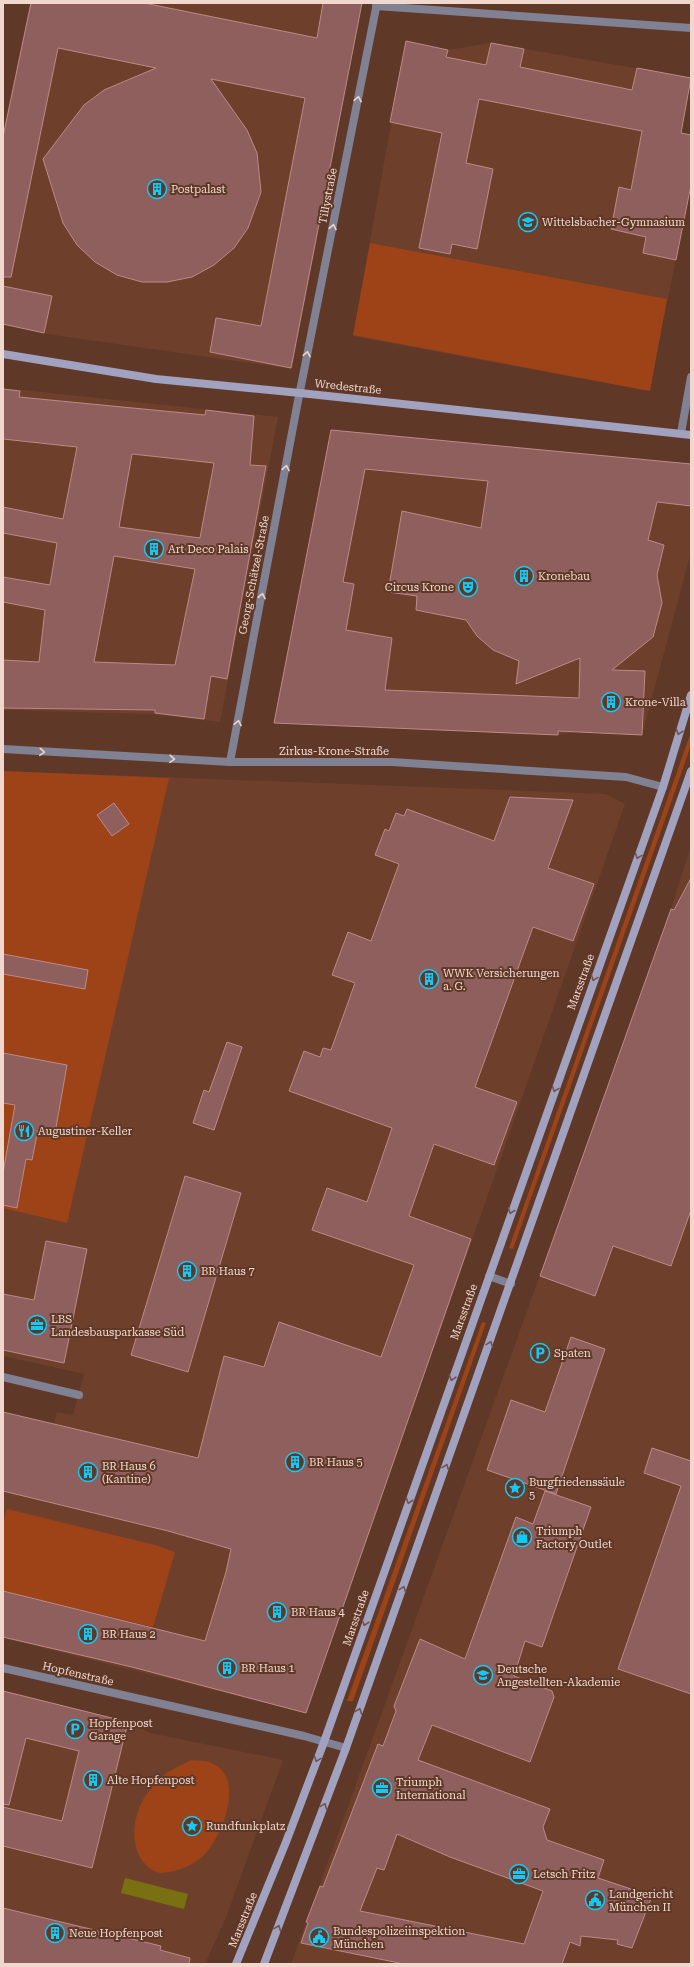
<svg xmlns="http://www.w3.org/2000/svg" width="694" height="1967" font-family="'Roboto Serif',serif">
  <style>
    .built { fill: #6e402c }
    .green { fill: #9d4317 }
    .water { fill: #797011 }
    .building { fill: #8e5f5c; stroke: #bd8a87; fill-rule: evenodd }
    .lines { fill: none; stroke-linecap: round; stroke-linejoin: round }
    .street { stroke: #808193; stroke-width: 8 }
    .secondary { stroke: #a1a2bf; stroke-width: 8 }
    .oneway { stroke: #ebd4cb }
    .oneway2 { stroke: #70524e }
    .labels { text-anchor: middle; dominant-baseline: central; stroke-width: 4; stroke-linejoin: round; paint-order: stroke }
    .poi-label { font-size: 11px; fill: #f1d8ce; stroke: #5f3828; text-anchor: start }
    .street-label { font-size: 11px; fill: #f1d8ce; stroke: #5f3828 }
  </style>
  <rect width="100%" height="100%" fill="#5f3828"/>
  <g class="built">
    <path d="M30,3h332l-70,366 -245,-35 -44,-9v-193z"/>
    <path d="M406,41l42,9 43,-7 200,35 -10,55 10,52 -42,206 -296,-55z"/>
    <path d="M3,388l275,29 -58,305 -70,-8 -147,-4z"/>
    <path d="M331,430l360,34v88l-49,183 -65,-3 -19,3 -284,-12z"/>
    <path d="M3,771l602,23 20,10 -319,909 -303,-75v-226l51,12 3,-12 16,3 11,-41 -81,-18z"/>
    <path d="M691,846v1118h-400l235,-650 145,-405z"/>
    <path d="M3,1690l126,32 21,11 133,27 -58,160 -20,44h-202z"/>
  </g>
  <g class="green">
    <path d="M370,243l297,56 -17,92 -297,-56z"/>
    <path d="M691,732v13l-18,52 -160,452 -4,-1z"/>
    <path d="M3,771l166,7 -102,445 -64,-15z"/>
    <path d="M482,1322l4,1 -133,378h-6z"/>
    <path d="M7,1509l148,36 20,7 -22,75 -150,-36v-68z"/>
    <path d="M191,1760c6,1 13,0 18,2 38,13 14,72 -4,92 -10,11 -28,18 -43,19 -6,0 -12,-4 -16,-8 -18,-18 -13,-51 0,-70 15,-21 23,-24 45,-35z"/>
  </g>
  <path class="water" d="M125,1878l63,16 -4,15 -63,-16z"/>
  <g class="building">
    <path d="M31,3h113l173,35 6,-35h39l-71,365 -81,-16 6,-34 45,8 44,-228 -94,-19 36,51 10,23 4,39 -13,36 -14,20 -20,17 -22,12 -25,5h-25l-25,-7 -22,-13 -18,-17 -14,-22 -20,-64 41,-54 20,-15 52,-22 -98,-20 -47,229h-8v-140z"/>
    <path d="M406,41l42,9 -2,7 40,8 5,-22 33,6 -4,18 112,23 5,-22 54,10 -10,55 10,2v50l-15,75 -33,-7 3,-16 -35,-8 8,-42 12,3 11,-59 -163,-32 -13,64 27,6 -16,80 -25,-5 -2,10 -31,-6 23,-115 -52,-11z"/>
    <path d="M3,286l49,10 -8,37 -41,-9z"/>
    <path d="M3,389l17,2 -1,6 186,18 1,-5 48,6 -4,49 16,1 -39,213 -16,-3 -7,43 -49,-6v-3l-152,-2v-48l36,2 6,-52 -42,-8v-25l47,8 7,-42 -54,-10v-26l60,12 14,-72 -74,-8zM132,454l82,9 -14,75 -81,-11zM114,556l81,13 -20,96 -81,-3z"/>
    <path d="M331,430l360,34v42l-34,-4 -9,38 16,5 -7,30 5,28 -9,34 -41,33 33,1 -3,64 -84,-4v4l-284,-12zM365,469l123,12 -7,47 -79,-17 -14,81 29,4 -1,14 50,10 11,16 16,14 26,11 -3,23 64,-26 -1,40 -194,-8 7,-52 -46,-8 8,-46 -11,-2z"/>
    <path d="M510,797l63,3 -25,68 46,16 -21,57 -40,-14 -58,160 42,15 -23,63 -60,-21 -25,72 62,23 -165,474 -174,-46 -129,-30v-46l202,50 21,-69 5,-23 -63,-18 -165,-40v-79l195,46 26,-102 40,11 15,-45 102,35 33,-92 -102,-35 15,-42 40,14 25,-74 -103,-37 15,-40 16,6 3,-9 8,2 24,-67 -23,-8 16,-43 23,9 28,-77 -24,-9 10,-26 4,2 7,-18 8,3 3,-7 87,32z"/>
    <path d="M114,803l15,21 -17,12 -15,-21z"/>
    <path d="M691,878v332l-20,56 -58,-20 -18,50 -55,-20 131,-367 3,1z"/>
    <path d="M3,954l85,16 -3,19 -82,-15z"/>
    <path d="M227,1042l15,5 -28,83 -21,-7 11,-33 5,2z"/>
    <path d="M3,1053l64,12 -12,68 -17,-3 -6,30 -6,-1 -9,49 -14,-3v-32l12,-68 -12,-2z"/>
    <path d="M185,1176l56,17 -53,179 -57,-17z"/>
    <path d="M46,1241l41,8 -23,114 -61,-13v-56l31,6z"/>
    <path d="M571,1337l34,12 -49,145 -69,-24 24,-70 34,12z"/>
    <path d="M652,1448l39,13v233l-73,-25 63,-183 -37,-13z"/>
    <path d="M545,1491l46,16 -49,140 -17,-6 -11,35 38,15 2,6 -24,65 -98,-37 -14,35 132,49 -7,18 4,13 57,20 -6,18 54,18 -20,52 -15,-4 1,-4 -37,-4 -1,10 -10,-4 -8,22h-158l-103,-21 7,-20 -2,-1 14,-36 3,1 55,-143 5,2 13,-35 -2,-5 26,-67 45,20 51,-142 17,7zM397,1834l53,23 93,34 -19,53 -164,-33 17,-43 7,2z"/>
    <path d="M3,1691l125,31 -36,146 -89,-22v-39l59,14 17,-70 -53,-13 -17,67 -6,-1z"/>
    <path d="M3,1908l158,38 -1,4 30,8 -1,6h-186z"/>
  </g>
  <g class="lines">
    <g class="street">
      <path d="M376,6l315,22"/>
      <path d="M681,433l10,-56"/>
      <path d="M3,749l227,13h162l234,15 37,10"/>
      <path d="M230,762l67,-356 80,-403"/>
      <path d="M489,1276l22,8"/>
      <path d="M3,1377l76,18"/>
      <path d="M3,1668l301,68 42,12"/>
    </g>
    <g class="secondary">
      <path d="M3,354l153,25 144,14 391,42"/>
      <path d="M236,1964l50,-122 38,-100 339,-955 28,-92"/>
      <path d="M264,1964l82,-216 345,-977"/>
    </g>
  </g>
  <defs><path id="oneway-chevron" d="M-2-3.5L2.5 0L-2 3.5" fill="none" stroke-width="1.6" stroke-linecap="round" stroke-linejoin="round"/></defs>
  <g class="oneway">
    <use href="#oneway-chevron" transform="translate(358 99) rotate(-79)"/>
    <use href="#oneway-chevron" transform="translate(333 227) rotate(-79)"/>
    <use href="#oneway-chevron" transform="translate(307 354) rotate(-79)"/>
    <use href="#oneway-chevron" transform="translate(286 468) rotate(-79)"/>
    <use href="#oneway-chevron" transform="translate(262 596) rotate(-79)"/>
    <use href="#oneway-chevron" transform="translate(238 723) rotate(-79)"/>
    <use href="#oneway-chevron" transform="translate(42 752) rotate(4)"/>
    <use href="#oneway-chevron" transform="translate(172 759) rotate(3)"/>
  </g>
  <g class="oneway2">
    <use href="#oneway-chevron" transform="translate(679 732) rotate(107)"/>
    <use href="#oneway-chevron" transform="translate(638 856) rotate(110)"/>
    <use href="#oneway-chevron" transform="translate(594 978) rotate(110)"/>
    <use href="#oneway-chevron" transform="translate(555 1089) rotate(110)"/>
    <use href="#oneway-chevron" transform="translate(511 1211) rotate(110)"/>
    <use href="#oneway-chevron" transform="translate(490 1344) rotate(-70)"/>
    <use href="#oneway-chevron" transform="translate(452 1378) rotate(109)"/>
    <use href="#oneway-chevron" transform="translate(446 1467) rotate(-70)"/>
    <use href="#oneway-chevron" transform="translate(409 1501) rotate(109)"/>
    <use href="#oneway-chevron" transform="translate(403 1589) rotate(-70)"/>
    <use href="#oneway-chevron" transform="translate(365 1623) rotate(109)"/>
    <use href="#oneway-chevron" transform="translate(359 1711) rotate(-70)"/>
    <use href="#oneway-chevron" transform="translate(317 1759) rotate(111)"/>
    <use href="#oneway-chevron" transform="translate(324 1806) rotate(-69)"/>
    <use href="#oneway-chevron" transform="translate(278 1928) rotate(-69)"/>
  </g>
  <defs>
    <symbol id="building-ring" viewBox="-11 -11 22 22"><circle r="9.5" fill="#5f3828" stroke="#10cafa" stroke-width="1.5"/><path d="M-4-6H4V6H1V3H-1V6H-4ZM-2.5-4.3h1.7v1.8h-1.7ZM.8-4.3h1.7v1.8H.8ZM-2.5-1h1.7V.8h-1.7ZM.8-1h1.7V.8H.8Z" fill="#10cafa"/></symbol>
    <symbol id="school-ring" viewBox="-11 -11 22 22"><circle r="9.5" fill="#5f3828" stroke="#10cafa" stroke-width="1.5"/><path d="M0-5L7-2L0 1L-7-2ZM-4 1L0 2.5L4 1V4Q0 6-4 4Z" fill="#10cafa"/></symbol>
    <symbol id="theatre-ring" viewBox="-11 -11 22 22"><circle r="9.5" fill="#5f3828" stroke="#10cafa" stroke-width="1.5"/><path d="M-5-5.5Q0-4 5-5.5V0Q5 5 0 6Q-5 5-5 0ZM-3.3-2.5H-1v1.5H-3.3ZM1-2.5H3.3v1.5H1ZM-2.8 1Q0 5.5 2.8 1Z" fill="#10cafa"/></symbol>
    <symbol id="restaurant-ring" viewBox="-11 -11 22 22"><circle r="9.5" fill="#5f3828" stroke="#10cafa" stroke-width="1.5"/><path d="M-5-6h1v4h1v-4h1v4h1v-4h1v5L-1.5 .5V6h-2V.5L-5-1ZM5-6V6H3V1.5H1.5Q1.5-4 5-6Z" fill="#10cafa"/></symbol>
    <symbol id="office-ring" viewBox="-11 -11 22 22"><circle r="9.5" fill="#5f3828" stroke="#10cafa" stroke-width="1.5"/><path d="M-6-3h4V-5.5h4V-3h4V5H-6ZM-1-4.5V-3h2v-1.5ZM-6 0V1H6V0Z" fill="#10cafa"/></symbol>
    <symbol id="parking-ring" viewBox="-11 -11 22 22"><circle r="9.5" fill="#5f3828" stroke="#10cafa" stroke-width="1.5"/><path d="M-3.5-5.5H1a3.5 3.5 0 0 1 0 7H-1V5.5H-3.5ZM-1-3.4V-.6H.8a1.4 1.4 0 0 0 0-2.8Z" fill="#10cafa"/></symbol>
    <symbol id="sight-ring" viewBox="-11 -11 22 22"><circle r="9.5" fill="#5f3828" stroke="#10cafa" stroke-width="1.5"/><path d="M0-6L1.8-2.2L6-1.7L2.9 1.2L3.7 5.4L0 3.3L-3.7 5.4L-2.9 1.2L-6-1.7L-1.8-2.2Z" fill="#10cafa"/></symbol>
    <symbol id="shop-ring" viewBox="-11 -11 22 22"><circle r="9.5" fill="#5f3828" stroke="#10cafa" stroke-width="1.5"/><path d="M-5-2.5h2.3a2.7 3.5 0 0 1 5.4 0H5L5.5 6h-11ZM-1.5-2.5h3a1.5 2.3 0 0 0-3 0Z" fill="#10cafa"/></symbol>
    <symbol id="university-ring" viewBox="-11 -11 22 22"><circle r="9.5" fill="#5f3828" stroke="#10cafa" stroke-width="1.5"/><path d="M0-5L7-2L0 1L-7-2ZM-4 1L0 2.5L4 1V4Q0 6-4 4Z" fill="#10cafa"/></symbol>
    <symbol id="civic-ring" viewBox="-11 -11 22 22"><circle r="9.5" fill="#5f3828" stroke="#10cafa" stroke-width="1.5"/><path d="M-.6-6.5H3V-4.5H.6V-3L4-1V1h2V6H-6V1h2V-1L-.6-3ZM-1.2 2.5V6h2.4V2.5Z" fill="#10cafa"/></symbol>
  </defs>
  <g fill-rule="evenodd">
    <use href="#building-ring" x="146" y="178" width="22" height="22"/>
    <use href="#school-ring" x="517" y="211" width="22" height="22"/>
    <use href="#building-ring" x="143" y="538" width="22" height="22"/>
    <use href="#building-ring" x="513" y="565" width="22" height="22"/>
    <use href="#theatre-ring" x="457" y="576" width="22" height="22"/>
    <use href="#building-ring" x="600" y="691" width="22" height="22"/>
    <use href="#building-ring" x="418" y="968" width="22" height="22"/>
    <use href="#restaurant-ring" x="13" y="1120" width="22" height="22"/>
    <use href="#building-ring" x="176" y="1260" width="22" height="22"/>
    <use href="#office-ring" x="26" y="1314" width="22" height="22"/>
    <use href="#parking-ring" x="529" y="1342" width="22" height="22"/>
    <use href="#building-ring" x="284" y="1451" width="22" height="22"/>
    <use href="#building-ring" x="77" y="1461" width="22" height="22"/>
    <use href="#sight-ring" x="504" y="1477" width="22" height="22"/>
    <use href="#shop-ring" x="511" y="1526" width="22" height="22"/>
    <use href="#building-ring" x="266" y="1601" width="22" height="22"/>
    <use href="#building-ring" x="77" y="1623" width="22" height="22"/>
    <use href="#building-ring" x="216" y="1657" width="22" height="22"/>
    <use href="#university-ring" x="472" y="1664" width="22" height="22"/>
    <use href="#parking-ring" x="64" y="1718" width="22" height="22"/>
    <use href="#building-ring" x="82" y="1769" width="22" height="22"/>
    <use href="#office-ring" x="371" y="1777" width="22" height="22"/>
    <use href="#sight-ring" x="181" y="1815" width="22" height="22"/>
    <use href="#office-ring" x="508" y="1863" width="22" height="22"/>
    <use href="#civic-ring" x="584" y="1889" width="22" height="22"/>
    <use href="#building-ring" x="44" y="1922" width="22" height="22"/>
    <use href="#civic-ring" x="308" y="1926" width="22" height="22"/>
  </g>
  <g class="labels">
    <g class="poi-label">
      <text x="171" y="189">Postpalast</text>
      <text x="542" y="222">Wittelsbacher-Gymnasium</text>
      <text x="168" y="549">Art Deco Palais</text>
      <text x="538" y="576">Kronebau</text>
      <text x="454" y="587" text-anchor="end">Circus Krone</text>
      <text x="625" y="702">Krone-Villa</text>
      <text x="443" y="973">WWK Versicherungen<tspan x="443" dy="13">a. G.</tspan></text>
      <text x="38" y="1131">Augustiner-Keller</text>
      <text x="201" y="1271">BR Haus 7</text>
      <text x="51" y="1319">LBS<tspan x="51" dy="13">Landesbausparkasse Süd</tspan></text>
      <text x="554" y="1353">Spaten</text>
      <text x="309" y="1462">BR Haus 5</text>
      <text x="102" y="1466">BR Haus 6<tspan x="102" dy="13">(Kantine)</tspan></text>
      <text x="529" y="1482">Burgfriedenssäule<tspan x="529" dy="13">5</tspan></text>
      <text x="536" y="1531">Triumph<tspan x="536" dy="13">Factory Outlet</tspan></text>
      <text x="291" y="1612">BR Haus 4</text>
      <text x="102" y="1634">BR Haus 2</text>
      <text x="241" y="1668">BR Haus 1</text>
      <text x="497" y="1669">Deutsche<tspan x="497" dy="13">Angestellten-Akademie</tspan></text>
      <text x="89" y="1723">Hopfenpost<tspan x="89" dy="13">Garage</tspan></text>
      <text x="107" y="1780">Alte Hopfenpost</text>
      <text x="396" y="1782">Triumph<tspan x="396" dy="13">International</tspan></text>
      <text x="206" y="1826">Rundfunkplatz</text>
      <text x="533" y="1874">Letsch Fritz</text>
      <text x="609" y="1894">Landgericht<tspan x="609" dy="13">München II</tspan></text>
      <text x="333" y="1931">Bundespolizeiinspektion<tspan x="333" dy="13">München</tspan></text>
      <text x="69" y="1933">Neue Hopfenpost</text>
    </g>
    <g class="street-label">
      <text transform="translate(328 196) rotate(-79)">Tillystraße</text>
      <text transform="translate(348 387) rotate(6)">Wredestraße</text>
      <text transform="translate(254 575) rotate(-79)">Georg-Schätzel-Straße</text>
      <text x="334" y="751">Zirkus-Krone-Straße</text>
      <text transform="translate(581 982) rotate(-70)">Marsstraße</text>
      <text transform="translate(464 1312) rotate(-70)">Marsstraße</text>
      <text transform="translate(356 1618) rotate(-71)">Marsstraße</text>
      <text transform="translate(78 1674) rotate(13)">Hopfenstraße</text>
      <text transform="translate(243 1920) rotate(-68)">Marsstraße</text>
    </g>
  </g>
  <rect width="694" height="1967" fill="none" stroke="#f1d8ce" stroke-width="8"/>
</svg>
